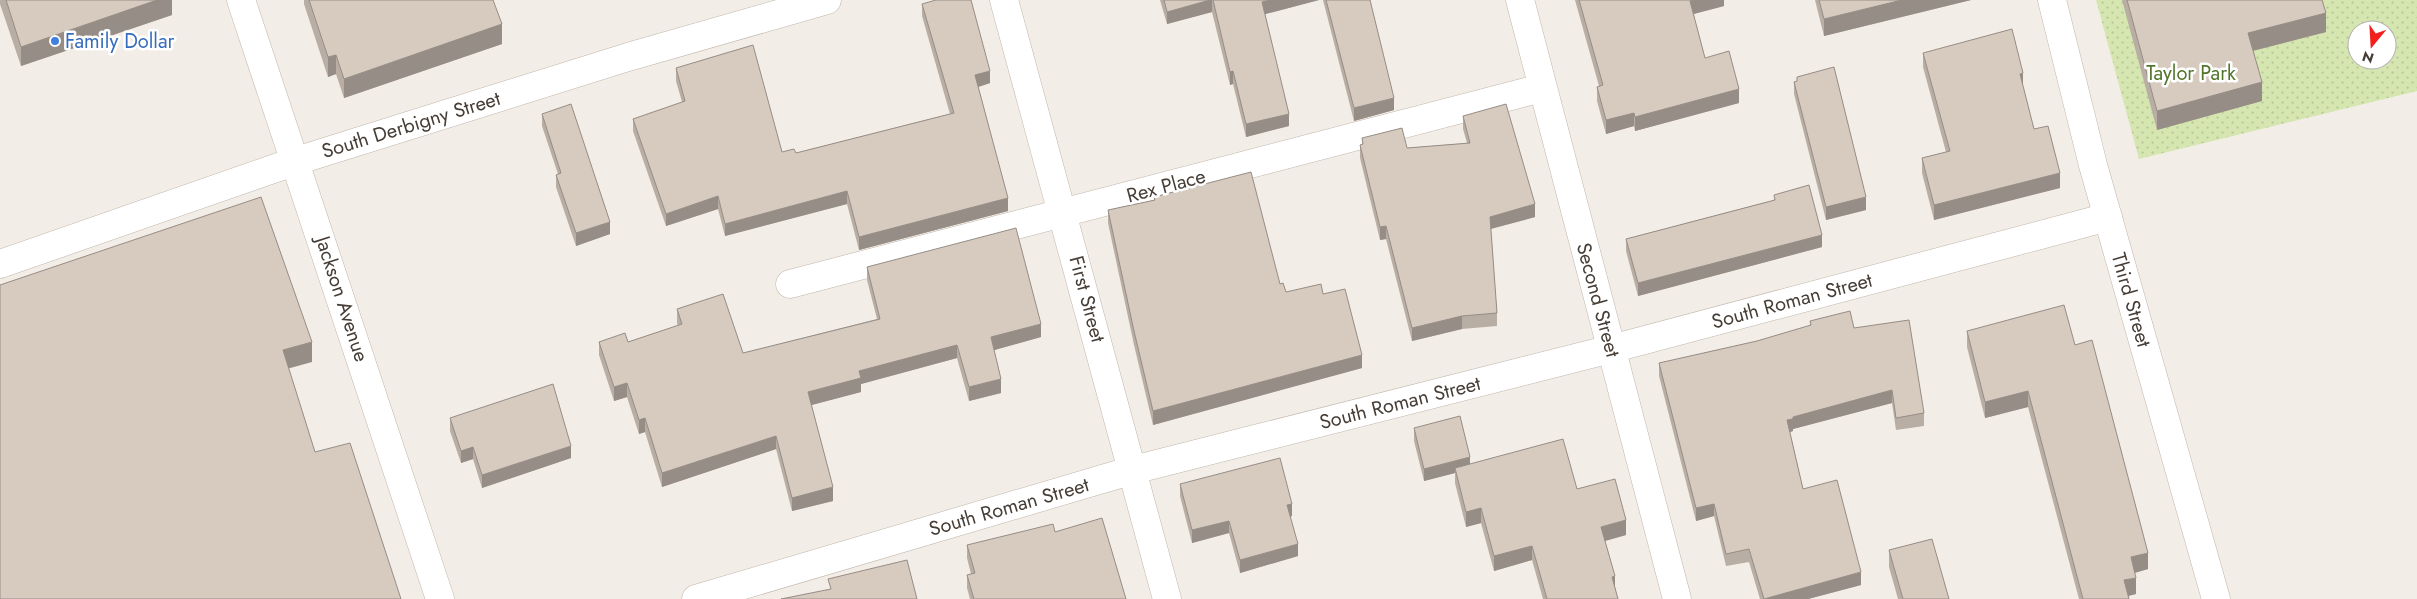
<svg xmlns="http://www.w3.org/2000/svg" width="2417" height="599" font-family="Jost,sans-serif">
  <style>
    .park { fill: url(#park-dots); fill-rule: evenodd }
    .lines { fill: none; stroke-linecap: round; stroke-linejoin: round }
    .minor-casing { stroke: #c1b6ac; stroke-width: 29 }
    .minor { stroke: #fff; stroke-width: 28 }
    .wall { fill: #b9aea4 }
    .shaded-wall { fill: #968d86 }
    .building { fill: #d7cabf; stroke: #968d86 }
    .shop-dot { fill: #3f7fe0; stroke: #fff; stroke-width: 2 }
    .labels { text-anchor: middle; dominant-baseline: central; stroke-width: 5; stroke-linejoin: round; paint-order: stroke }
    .shop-label { font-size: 20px; fill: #366cbe; stroke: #fff; text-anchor: start }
    .park-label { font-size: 20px; fill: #51752b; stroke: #fff }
    .street-label { font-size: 20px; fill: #453d36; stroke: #fff }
  </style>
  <defs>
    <pattern id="park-dots" width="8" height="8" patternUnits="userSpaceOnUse" patternTransform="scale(1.25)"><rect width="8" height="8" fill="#d5e6b0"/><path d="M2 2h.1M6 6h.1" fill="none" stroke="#b8c698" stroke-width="1.8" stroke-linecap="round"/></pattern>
  </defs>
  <rect width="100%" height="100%" fill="#f2ede6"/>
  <path class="park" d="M2096,0h321v91l-278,68zM2357,30h30v30h-30z"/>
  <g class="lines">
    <defs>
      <g id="minor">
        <path d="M241,0l199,599"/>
        <path d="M1004,0l163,599"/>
        <path d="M1520,0l157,599"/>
        <path d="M2052,0l41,165 123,434"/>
        <path d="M0,264l296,-103 332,-104 199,-57"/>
        <path d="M790,284l751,-196"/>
        <path d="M696,599l437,-129 478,-121 497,-132"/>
      </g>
    </defs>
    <use href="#minor" class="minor-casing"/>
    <use href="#minor" class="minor"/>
  </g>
  <g class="wall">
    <path d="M0,0h172v15l-151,51 -21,-62z"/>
    <path d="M304,0h189l9,44 -158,54 -8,-24 -8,3 -24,-73z"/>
    <path d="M1160,0h159l-54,14 24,112 -43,11 -13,-53 -3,1 -18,-73 -45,12z"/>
    <path d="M1323,0h47l24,110 -40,11z"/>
    <path d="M1575,0h149v6l-31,8 12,44 34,45 -104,28 -1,-5 -28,8 -9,-33v-14l2,-1z"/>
    <path d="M1815,0h156l-147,36z"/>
    <path d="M2122,0h200l4,32 -73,19 9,50 -105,29z"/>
    <path d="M922,4l68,79 -12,4 30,124 -149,39 -12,-46 -122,32 -7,-27 -52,17 -33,-95v-12l49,-17 -6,-21v-13l106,84 14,1 154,-39 -28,-98z"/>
    <path d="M1923,53l100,34 11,42 26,59 -126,32 -12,-47v-15l24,-6 -23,-85z"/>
    <path d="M1797,77l69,133 -40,10 -32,-126v-12l3,-1z"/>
    <path d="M542,114l68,120 -34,12 -20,-59v-12l2,-1 -16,-48z"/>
    <path d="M1463,116l72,101 -44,12 6,84v13l-35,3 -50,12 -26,-102 -6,1 -20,-82v-13h2v-7l45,10 60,-5 -4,-14z"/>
    <path d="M1774,195l48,52 -184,49 -12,-45v-12l148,-39z"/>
    <path d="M1154,197l126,87 6,8 37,2 39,74 -209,57 -19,-80 -26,-122v-13l46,-10z"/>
    <path d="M867,267l174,70 -47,13 7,43 -32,8 -12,-43 -96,26v8l-50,13 22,96 -41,10 -16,-62 -114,38 -17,-55 -6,2 -12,-37 -13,4 -15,-46v-13h29l50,-16 -1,-3v-14l66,44 134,-34 -10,-39z"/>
    <path d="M1810,321l44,7 70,85v13l-28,4 -4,-27 -99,26v2l-3,1 13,57 58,96 -53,14h-48l-11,-37 -23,4 -12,-50 -18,5 -37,-145v-13l98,-22 53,-15z"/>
    <path d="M1967,331l108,14 73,224 -14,4 2,21 -8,2 1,3h-50l-51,-192 -43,11 -18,-71z"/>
    <path d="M450,418l121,40 -89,30 -9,-29 -12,4 -11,-32z"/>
    <path d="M1414,428l56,36 107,25 49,46 -21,6 10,46 3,12h-75l-11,-39 -38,11 -13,-48 -15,4 -11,-44v-10l-31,8 -10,-40z"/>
    <path d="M1180,484l112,32 -2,1 8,39 -58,17 -11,-40 -37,10 -12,-47z"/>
    <path d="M1055,532l71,67h-156l-3,-11v-13l4,-1 -4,-16v-13z"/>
    <path d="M1889,550l60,49h-51l-9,-32z"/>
  </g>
  <g class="shaded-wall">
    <path d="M157,0h15v15l-151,51v-19z"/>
    <path d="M1210,0h2v12l-45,12v-12z"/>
    <path d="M1270,0h49l-57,15v-13z"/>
    <path d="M1695,0h29v6l-34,9v-14z"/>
    <path d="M1902,0h69l-147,36v-17z"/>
    <path d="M2326,13v19l-78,20v-19z"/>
    <path d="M502,24v20l-158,54v-19z"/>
    <path d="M336,55v19l-8,3v-20z"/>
    <path d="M990,71v12l-15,5v-13z"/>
    <path d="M1233,71v13l-3,1v-13z"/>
    <path d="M2023,73v14l-3,-13z"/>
    <path d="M2262,82v19l-105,29v-19z"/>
    <path d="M1739,89v14l-104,28v-14z"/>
    <path d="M1394,98v12l-40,11v-13z"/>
    <path d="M1634,113v13l-28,8v-14z"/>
    <path d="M1289,114v12l-43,11v-13z"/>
    <path d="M2060,173v15l-126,32v-15z"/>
    <path d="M847,191v13l-122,32v-12z"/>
    <path d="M718,196v13l-52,17v-12z"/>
    <path d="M1866,197v13l-40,10v-13z"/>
    <path d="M1008,198v13l-149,39v-13z"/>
    <path d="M1535,204v13l-45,12v-12z"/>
    <path d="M610,222v12l-34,12v-13z"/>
    <path d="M1386,226v13l-6,1v-13z"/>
    <path d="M1822,235v12l-184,49v-13z"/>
    <path d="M1462,316v13l-50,12v-13z"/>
    <path d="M1041,324v13l-50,14v-14z"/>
    <path d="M312,342v20l-29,8v-20z"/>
    <path d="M957,345v13l-96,26v8l-53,14v-14l51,-21z"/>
    <path d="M1362,355v13l-209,57v-14z"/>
    <path d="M1001,379v14l-32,8v-14z"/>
    <path d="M627,383v14l-13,4v-14z"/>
    <path d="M1892,390v13l-99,26v2l-6,2v-13l6,-3z"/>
    <path d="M2028,391v16l-43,11v-16z"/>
    <path d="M645,418v14l-6,2v-14z"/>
    <path d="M776,436v13l-114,38v-14z"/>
    <path d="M571,446v12l-89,30v-13z"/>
    <path d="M473,447v12l-12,4v-12z"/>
    <path d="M1470,457v12l-15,-1v5l-31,8v-12z"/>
    <path d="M833,487v14l-41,10v-13z"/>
    <path d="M1292,504v12l-5,2v-13z"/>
    <path d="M1714,504v12l-18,5v-13z"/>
    <path d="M1481,508v15l-15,4v-15z"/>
    <path d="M1626,520v15l-25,7v-15z"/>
    <path d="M1229,521v12l-37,10v-13z"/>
    <path d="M1298,544v12l-58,17v-13z"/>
    <path d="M1532,546v14l-38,11v-15z"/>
    <path d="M2148,553v16l-17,5v-17z"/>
    <path d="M1861,572v13l-53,14h-44z"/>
    <path d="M1615,576v15l-3,-14z"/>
    <path d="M2136,578v16l-12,3v-17z"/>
  </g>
  <g class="building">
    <path d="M6,0h151l-136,47z"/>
    <path d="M309,0h184l9,24 -158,55 -8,-24 -8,2z"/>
    <path d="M936,0h35l19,71 -15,4 33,123 -149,39 -12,-46 -122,33 -7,-28 -52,18 -33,-95 52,-18 -9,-33 77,-23 29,107 12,-3 2,4 158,-40 -32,-109z"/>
    <path d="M1164,0h46l-43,12z"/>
    <path d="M1213,0h57l-8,2 27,112 -43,10 -13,-53 -3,1z"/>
    <path d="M1326,0h44l24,98 -40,10z"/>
    <path d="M1579,0h116l-5,1 15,57 24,-7 10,38 -104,28 -1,-4 -28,7 -9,-33 6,-2z"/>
    <path d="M1819,0h83l-78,19z"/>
    <path d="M2127,0h195l4,13 -78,20 14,49 -105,29z"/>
    <path d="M2012,29l11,44 -3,1 14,55 14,-3 12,47 -126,32 -12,-47 28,-7 -27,-98z"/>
    <path d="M1834,67l32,130 -40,10 -32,-125 3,-1v-4z"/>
    <path d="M571,104l39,118 -34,11 -20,-58 5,-2 -19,-59z"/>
    <path d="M1506,104l29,100 -45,13 7,96 -35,3 -50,12 -26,-102 -6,1 -20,-82 3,-1 -1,-6 40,-10 5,20 63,-5 -7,-27z"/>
    <path d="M1251,172l29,112 3,-1 3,9 35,-8 2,10 22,-5 17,66 -209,56 -19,-80 -26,-121 47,-10 -1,-3z"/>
    <path d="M1809,185l13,50 -184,48 -12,-44 149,-39 -1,-5z"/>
    <path d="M261,197l51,145 -29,8 32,102 35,-9 51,156h-401v-314z"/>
    <path d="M1016,228l25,96 -50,13 10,42 -32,8 -12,-42 -98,26 2,7 -53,14 25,95 -41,11 -16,-62 -114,37 -17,-55 -6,2 -12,-37 -13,4 -15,-45 26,-9 3,9 54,-18 -5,-15 46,-15 20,59 137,-34 -13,-52z"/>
    <path d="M2064,305l11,40 17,-5 56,213 -17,4 5,21 -12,2 5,19h-46l-55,-208 -43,11 -18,-71z"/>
    <path d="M1850,311l4,17 55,-8 15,93 -28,5 -4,-28 -99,27v2l-6,1 16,69 34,-9 24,92 -97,27 -15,-50 -23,5 -12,-50 -18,4 -37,-145 98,-22 54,-16 -1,-4z"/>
    <path d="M553,384l18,62 -89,29 -9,-28 -12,4 -11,-33z"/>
    <path d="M1460,416l10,41 -46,12 -10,-41z"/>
    <path d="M1563,439l14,50 38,-10 11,41 -25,7 14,49 -3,1 6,22h-71l-15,-53 -38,10 -13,-48 -15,4 -11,-44z"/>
    <path d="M1280,458l12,46 -5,1 11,39 -58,16 -11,-39 -37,9 -12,-46z"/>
    <path d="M1102,518l24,81h-152l-7,-24 8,-2 -8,-28 86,-21 2,8z"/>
    <path d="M1932,539l17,60h-46l-14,-49z"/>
    <path d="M907,560l10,39h-136l50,-10 -3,-10z"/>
  </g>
  <circle class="shop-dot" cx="55" cy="41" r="5"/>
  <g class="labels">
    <g class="shop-label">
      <text x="65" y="41">Family Dollar</text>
    </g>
    <g class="park-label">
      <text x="2191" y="73">Taylor Park</text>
    </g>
    <g class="street-label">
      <text transform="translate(411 125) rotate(-17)">South Derbigny Street</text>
      <text transform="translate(1166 186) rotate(-15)">Rex Place</text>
      <text transform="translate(342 299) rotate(72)">Jackson Avenue</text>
      <text transform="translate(1087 299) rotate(75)">First Street</text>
      <text transform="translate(1598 300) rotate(75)">Second Street</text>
      <text transform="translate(2131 300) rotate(74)">Third Street</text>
      <text transform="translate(1792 301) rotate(-15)">South Roman Street</text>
      <text transform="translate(1400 403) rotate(-14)">South Roman Street</text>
      <text transform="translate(1009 507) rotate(-16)">South Roman Street</text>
    </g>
  </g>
  <g transform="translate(2372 45) rotate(198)"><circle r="24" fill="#ffffff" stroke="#b5b1af"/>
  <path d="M0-4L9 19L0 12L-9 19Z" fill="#f31f1c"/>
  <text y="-8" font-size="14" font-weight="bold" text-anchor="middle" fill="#453d36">N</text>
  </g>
</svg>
